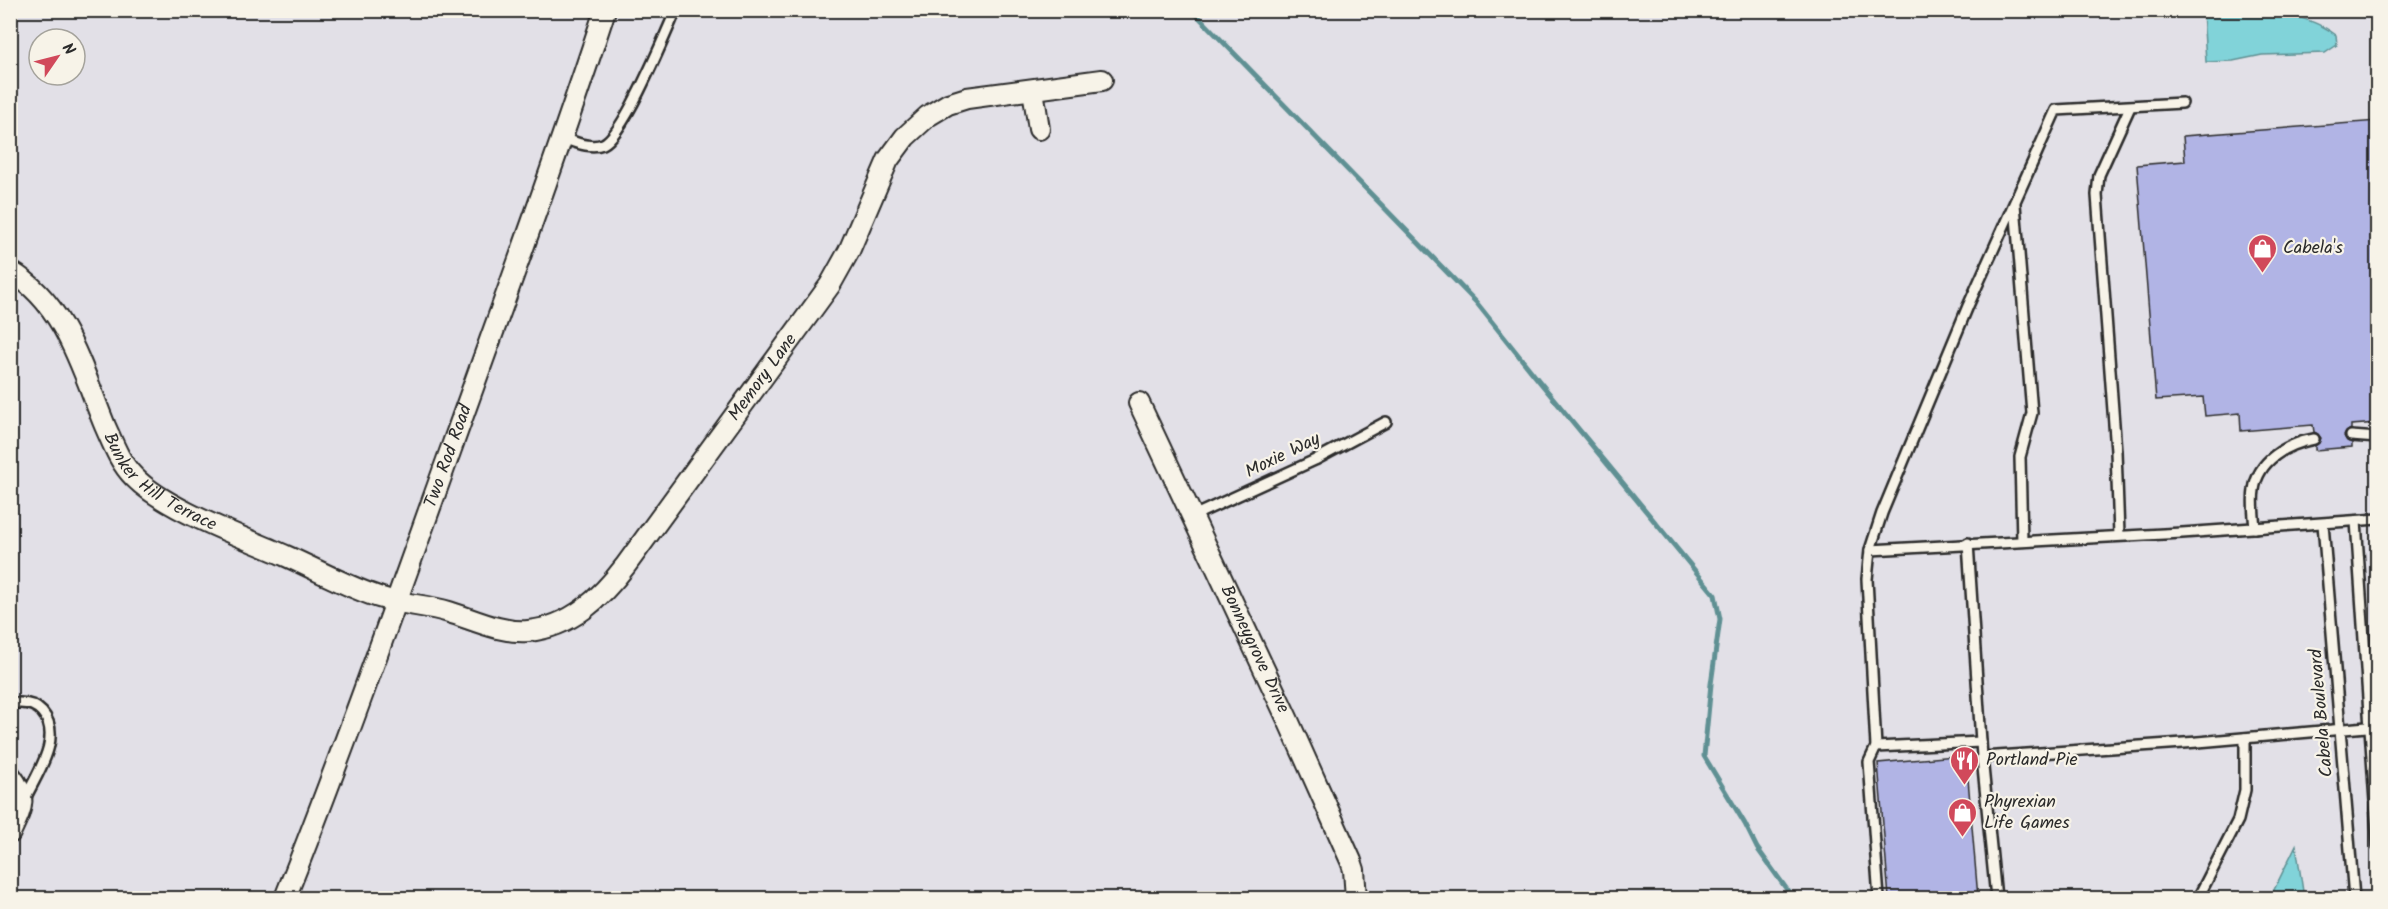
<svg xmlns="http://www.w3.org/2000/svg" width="2388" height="909" font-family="Kalam,sans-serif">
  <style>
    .water { fill: #81d3d9; stroke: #5f9093; stroke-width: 1.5 }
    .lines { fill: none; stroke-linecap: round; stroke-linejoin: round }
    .stream { stroke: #5f9093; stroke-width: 5 }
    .building { fill: #b1b4e5; stroke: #2b2b2b; stroke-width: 1.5 }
    .service-casing { stroke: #2b2b2b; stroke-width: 14 }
    .minor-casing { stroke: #2b2b2b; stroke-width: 24 }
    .service { stroke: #f7f3e8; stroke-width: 9 }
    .minor { stroke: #f7f3e8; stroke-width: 20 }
    .labels { text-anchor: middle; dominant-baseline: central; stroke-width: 4.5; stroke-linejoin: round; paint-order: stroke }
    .poi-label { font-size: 18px; fill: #2b2b2b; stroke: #f7f3e8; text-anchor: start }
    .street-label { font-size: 18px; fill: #2b2b2b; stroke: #f7f3e8 }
  </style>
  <rect width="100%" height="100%" fill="#e2e0e7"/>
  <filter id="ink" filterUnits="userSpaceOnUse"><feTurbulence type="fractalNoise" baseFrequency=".0167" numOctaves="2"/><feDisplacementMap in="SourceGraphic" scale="12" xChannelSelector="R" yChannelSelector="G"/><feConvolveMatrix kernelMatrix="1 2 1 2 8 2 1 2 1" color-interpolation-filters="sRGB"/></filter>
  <g filter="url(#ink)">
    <g class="water">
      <path d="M2203,11c44,-1 95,-4 133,24l1,10 -12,8 -63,2 -29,6 -27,1z"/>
      <path d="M2296,845l8,53h-34z"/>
    </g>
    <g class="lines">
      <path class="stream" d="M1192,10l284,292 63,79 176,214 5,24 -9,65 -7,72 41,68 12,24 36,50"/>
    </g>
    <g class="building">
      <path d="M2378,121v302l-27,2v4l-5,3 -2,4 3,5 5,2v4l-37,3v-4l4,-3 2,-5 -3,-4 -4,-2 -1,-7 -72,6 -1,-18 -35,3 -2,-19 -47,3 -19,-235 48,-4 -2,-25z"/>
      <path d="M1966,755l12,143h-89l-11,-135z"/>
    </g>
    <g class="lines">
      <defs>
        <g id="service">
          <path d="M563,138c12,4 27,11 40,6 21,-9 62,-109 73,-134"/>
          <path d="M2015,204l17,209 -12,44 2,84"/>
          <path d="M2351,436l27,2"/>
          <path d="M1193,516l122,-56 71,-38"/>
          <path d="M2356,521l22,325"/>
          <path d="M2323,524l31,374"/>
          <path d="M2255,528c-1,-12 -3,-26 -1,-38 4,-30 33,-46 60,-51"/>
          <path d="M2119,535l-3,-84 -19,-256 2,-20 31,-68"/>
          <path d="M1968,543l14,214 14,141"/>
          <path d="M1870,550l312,-17 196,-14"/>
          <path d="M10,704c11,-2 24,-1 32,8 22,25 -6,63 -17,87"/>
          <path d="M1876,747l105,-5"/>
          <path d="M1982,757l216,-15 180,-16"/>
          <path d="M1879,898l-10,-136 7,-15 -9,-168 3,-29 12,-37 86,-207 88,-196 126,-7"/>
          <path d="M2198,898l40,-78 7,-30v-52"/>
        </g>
        <g id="minor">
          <path d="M1033,90l6,39"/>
          <path id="s1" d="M10,271c56,33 72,99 95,155 8,18 15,37 29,51 32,33 110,60 152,79 32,14 63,32 96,42 22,7 45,7 67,14 26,8 51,21 79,19 43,-4 73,-33 98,-66l204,-280 19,-34 39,-91 17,-23 23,-21 20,-12 19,-6 135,-18"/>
          <path id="s2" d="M1139,403l148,315 64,143 3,9 2,28"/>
          <path d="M10,775c19,23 11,34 0,58"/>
          <path id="s3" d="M285,898c59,-148 112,-299 166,-449 52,-146 106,-291 154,-439"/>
        </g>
      </defs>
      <use href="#service" class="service-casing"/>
      <use href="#minor" class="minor-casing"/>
      <use href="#service" class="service"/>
      <use href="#minor" class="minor"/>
    </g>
  </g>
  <defs>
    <symbol id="shop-pin" viewBox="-11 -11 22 30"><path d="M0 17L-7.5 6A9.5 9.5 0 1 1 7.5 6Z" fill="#d1495b" stroke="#f7f3e8"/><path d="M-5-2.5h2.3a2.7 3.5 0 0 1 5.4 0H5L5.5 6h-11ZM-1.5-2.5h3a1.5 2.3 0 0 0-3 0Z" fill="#fff"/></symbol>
    <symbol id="restaurant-pin" viewBox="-11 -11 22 30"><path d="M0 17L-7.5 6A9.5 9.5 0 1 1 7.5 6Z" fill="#d1495b" stroke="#f7f3e8"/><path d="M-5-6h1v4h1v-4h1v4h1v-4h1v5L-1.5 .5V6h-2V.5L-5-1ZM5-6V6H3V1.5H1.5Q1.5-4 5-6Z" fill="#fff"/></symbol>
  </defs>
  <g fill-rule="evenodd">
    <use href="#shop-pin" x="2246" y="232" width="33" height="45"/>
    <use href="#restaurant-pin" x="1948" y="744" width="33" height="45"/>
    <use href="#shop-pin" x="1946" y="796" width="33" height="45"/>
  </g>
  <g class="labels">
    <g class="poi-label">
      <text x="2283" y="248">Cabela's</text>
      <text x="1986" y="760">Portland Pie</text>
      <text x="1984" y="802">Phyrexian<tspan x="1984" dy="21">Life Games</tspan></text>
    </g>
    <g class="street-label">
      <text stroke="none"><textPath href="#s1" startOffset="1026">Memory Lane</textPath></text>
      <text stroke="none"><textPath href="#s3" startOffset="471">Two Rod Road</textPath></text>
      <text transform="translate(1283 456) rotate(-26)">Moxie Way</text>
      <text stroke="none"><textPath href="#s1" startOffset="267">Bunker Hill Terrace</textPath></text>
      <text stroke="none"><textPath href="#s2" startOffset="272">Bonneygrove Drive</textPath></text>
      <text transform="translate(2322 713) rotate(-95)">Cabela Boulevard</text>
    </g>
  </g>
  <rect width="2388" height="909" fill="none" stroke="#f7f3e8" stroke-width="36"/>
  <rect x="18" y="18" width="2352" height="873" fill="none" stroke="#2b2b2b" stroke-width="2" filter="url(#ink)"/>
  <g transform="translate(57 57) rotate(55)"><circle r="28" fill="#f7f3e8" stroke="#a5a39c" stroke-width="1.5"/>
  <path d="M0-4.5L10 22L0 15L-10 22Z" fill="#d1495b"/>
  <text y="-9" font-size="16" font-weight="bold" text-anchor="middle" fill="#2b2b2b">N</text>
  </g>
</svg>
